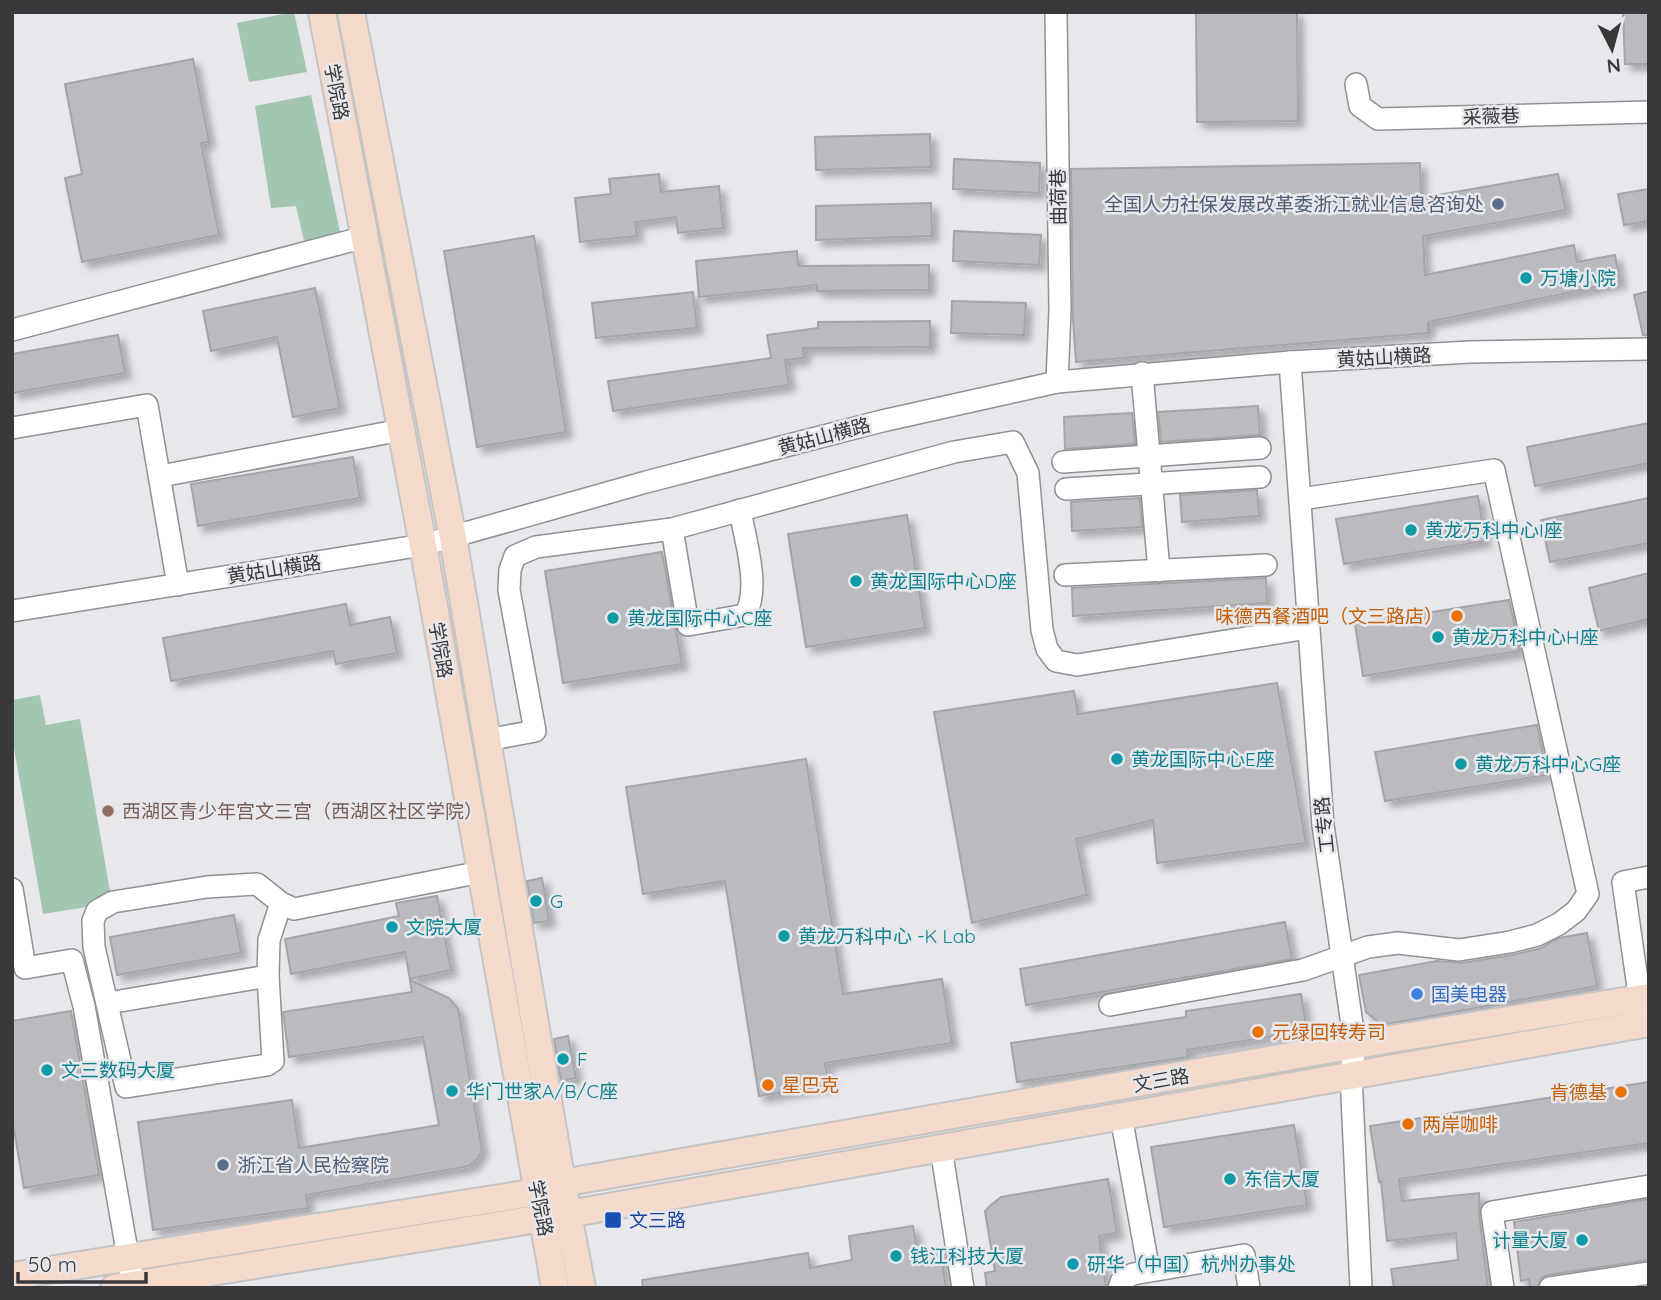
<svg xmlns="http://www.w3.org/2000/svg" width="1661" height="1300" font-family="Quicksand,'Noto Sans SC',sans-serif">
  <style>
    .green { fill: #a2c6b0 }
    .building { fill: #babbbf; stroke: #a4a5a9; stroke-width: 2; filter: url(#shadow) }
    .lines { fill: none; stroke-linecap: round; stroke-linejoin: round }
    .minor-casing { stroke: #909095; stroke-width: 24 }
    .major-casing { stroke: #c4c4c4; stroke-width: 30 }
    .minor { stroke: #fff; stroke-width: 21 }
    .major { stroke: #f5dacb; stroke-width: 26 }
    .service-dot { fill: #5c6f8a; stroke: #e7e7ec; stroke-width: 2.5 }
    .culture-dot { fill: #0f9aa8; stroke: #e7e7ec; stroke-width: 2.5 }
    .food-dot { fill: #e8710a; stroke: #e7e7ec; stroke-width: 2.5 }
    .education-dot { fill: #8d6e63; stroke: #e7e7ec; stroke-width: 2.5 }
    .shop-dot { fill: #3f7fe0; stroke: #e7e7ec; stroke-width: 2.5 }
    .transit-dot { fill: #1a4fb4; stroke: #e7e7ec; stroke-width: 2.5 }
    .labels { text-anchor: middle; dominant-baseline: central; stroke-width: 5; stroke-linejoin: round; paint-order: stroke }
    .street-label { font-size: 19px; fill: #39393b; stroke: #e7e7ec }
    .service-label { font-size: 19px; fill: #4e5e75; stroke: #e7e7ec; text-anchor: end }
    .culture-label { font-size: 19px; fill: #0d838f; stroke: #e7e7ec; text-anchor: start }
    .food-label { font-size: 19px; fill: #c56008; stroke: #e7e7ec; text-anchor: start }
    .education-label { font-size: 19px; fill: #785e54; stroke: #e7e7ec; text-anchor: start }
    .shop-label { font-size: 19px; fill: #366cbe; stroke: #e7e7ec; text-anchor: start }
    .transit-label { font-size: 19px; fill: #164399; stroke: #e7e7ec; text-anchor: start }
  </style>
  <defs>
    <filter id="shadow"><feDropShadow dx="6" dy="6" stdDeviation="3.5" flood-color="#0004"/></filter>
  </defs>
  <rect width="100%" height="100%" fill="#e7e7ec"/>
  <g class="green">
    <path d="M294,12l13,60 -58,10 -12,-59z"/>
    <path d="M311,95l29,137 -36,9 -8,-35 -25,2 -16,-102z"/>
    <path d="M40,695l6,30 34,-6 32,184 -69,11 -31,-178v-36z"/>
  </g>
  <g class="building">
    <path d="M1196,12h101l1,109 -101,1z"/>
    <path d="M1623,12h26v52h-24z"/>
    <path d="M193,59l16,83 -8,1 18,92 -137,27 -17,-84 17,-4 -17,-90z"/>
    <path d="M930,134l1,33 -115,3 -1,-33z"/>
    <path d="M954,159l86,4 -1,30 -86,-4z"/>
    <path d="M1420,163l1,35 137,-24 8,36 -143,26 2,39 149,-30 3,17 38,-7 5,27 -192,40v11l-352,29 -3,-43 -2,-150z"/>
    <path d="M659,174l2,18 58,-6 4,42 -45,5 -2,-16 -41,5 2,14 -57,6 -5,-44 36,-4 -2,-15z"/>
    <path d="M1649,189v32l-25,4 -6,-31z"/>
    <path d="M931,203l1,33 -116,4v-34z"/>
    <path d="M954,231l87,4 -2,30 -86,-4z"/>
    <path d="M534,236l32,196 -89,15 -33,-196z"/>
    <path d="M797,251l1,15 131,-1v25l-112,1v-6l-118,12 -3,-36z"/>
    <path d="M315,288l25,120 -47,9 -16,-80 -66,14 -8,-40z"/>
    <path d="M1649,291v44h-6l-9,-40z"/>
    <path d="M693,292l4,36 -101,10 -4,-35z"/>
    <path d="M952,301l74,2 -2,32 -73,-2z"/>
    <path d="M930,321v26l-127,1 1,10 -19,2 4,25 -176,26 -5,-30 163,-23 -4,-23 51,-7v-6z"/>
    <path d="M118,335l7,38 -113,20v-39z"/>
    <path d="M1258,406l2,29 -99,7 -3,-30z"/>
    <path d="M1132,413l3,31 -70,5 -1,-32z"/>
    <path d="M1649,423v40l-114,23 -8,-39z"/>
    <path d="M353,457l7,41 -162,28 -7,-42z"/>
    <path d="M1257,490l2,26 -77,6 -2,-27z"/>
    <path d="M1478,496l7,45 -141,23 -8,-45z"/>
    <path d="M1140,498l2,29 -70,4 -1,-29z"/>
    <path d="M1649,498v45l-99,19 -9,-42z"/>
    <path d="M907,515l18,113 -119,19 -18,-113z"/>
    <path d="M662,552l20,112 -119,19 -18,-112z"/>
    <path d="M1649,573v46l-50,12 -10,-43z"/>
    <path d="M1266,578l1,25 -194,13 -1,-28z"/>
    <path d="M1509,600l11,51 -157,25 -8,-52z"/>
    <path d="M346,604l4,21 40,-8 7,36 -61,11 -3,-13 -162,30 -8,-43z"/>
    <path d="M1277,683l29,160 -149,20 -4,-43 -77,19 11,56 -115,28 -38,-211 140,-21 4,23z"/>
    <path d="M1537,725l10,50 -162,26 -10,-49z"/>
    <path d="M806,759l37,235 99,-15 10,64 -127,20 4,22 -70,11 -34,-215 -82,13 -17,-107z"/>
    <path d="M542,878l7,43 -15,2 -7,-42z"/>
    <path d="M437,896l14,74 -41,9 -5,-27 -114,22 -6,-35 114,-23 -3,-13z"/>
    <path d="M234,915l7,38 -124,22 -7,-38z"/>
    <path d="M1285,922l7,37 -266,46 -6,-36z"/>
    <path d="M1587,933l10,53 -215,39 -16,-13 -7,-37 78,-14 24,2 51,-8 29,-7 18,-10z"/>
    <path d="M410,980l39,18 9,11 24,141 -5,9 -8,7 -163,29 2,13 -155,22 -15,-108 154,-22 7,48 140,-23 -16,-88 -134,20 -6,-45 129,-20z"/>
    <path d="M1301,994l6,37 -120,19 1,7 -171,25 -6,-39 175,-26v-6z"/>
    <path d="M71,1011l28,164 -75,13 -12,-70v-97z"/>
    <path d="M568,1036l8,42 -15,3 -7,-42z"/>
    <path d="M1649,1082v61l-250,36 3,22 77,-8v21l9,74h-94l-3,-19 67,-9 -2,-27 -69,8 -6,-60 -2,1 -9,-56z"/>
    <path d="M1294,1125l13,80 -143,22 -13,-80z"/>
    <path d="M1108,1179l9,54 -18,3 7,52h-119l-2,-15 10,-2 -10,-60 6,-6 10,-8z"/>
    <path d="M1649,1199v61l-101,15 -7,3 -4,10h-7l-1,-9 -8,2 -7,-59z"/>
    <path d="M913,1226l4,26 23,-4 6,40h-303l-1,-8 166,-27 2,15 42,-8 -3,-24z"/>
  </g>
  <g class="lines">
    <defs>
      <g id="minor">
        <path d="M1056,12l4,298 -3,72"/>
        <path d="M1356,84l4,22 18,13 271,-7"/>
        <path d="M12,330l353,-93"/>
        <path d="M1290,362l33,463 32,220 -4,30 10,213"/>
        <path d="M1142,373l17,198"/>
        <path d="M12,428l135,-23 31,180"/>
        <path d="M1063,462l197,-14"/>
        <path d="M161,476l240,-46"/>
        <path d="M1066,489l194,-12"/>
        <path d="M672,529l16,96 57,-10c16,-26 0,-75 -5,-105"/>
        <path d="M1065,575l201,-10"/>
        <path d="M12,611l411,-66 223,-63 236,-61 175,-39 233,-20 180,-10 179,-3"/>
        <path d="M487,740l48,-9 -26,-141 1,-20 5,-14 21,-9 136,-18 282,-77 59,-10 15,31 14,157 5,19 9,12 21,4 231,-37"/>
        <path d="M12,889l13,79 47,-8 12,46 49,279"/>
        <path d="M281,903l-12,37 -1,36 5,85 -6,4 -141,22 -32,-140 -1,-26 4,-10 16,-9 94,-15 50,-3 24,19 13,6 187,-37"/>
        <path d="M108,1003l160,-27"/>
        <path d="M1110,1005l193,-35 65,-23 30,-4 61,7 51,-8 27,-7 22,-11 17,-13 12,-17 -94,-424 -193,29"/>
        <path d="M1642,1015l-19,-133 26,-5"/>
        <path d="M1121,1116l28,155"/>
        <path d="M941,1148l22,140"/>
        <path d="M1119,1288l3,-8 11,-6 111,-19 5,33"/>
        <path d="M1503,1288l-11,-76 157,-26"/>
        <path d="M1550,1288l99,-15"/>
      </g>
      <g id="major">
        <path d="M322,12l101,533 132,743"/>
        <path d="M351,12l102,526 109,645 20,105"/>
        <path d="M12,1276l525,-84 25,-9 793,-138 294,-48"/>
        <path d="M114,1288l454,-74 1081,-191"/>
      </g>
    </defs>
    <use href="#minor" class="minor-casing"/>
    <use href="#major" class="major-casing"/>
    <use href="#minor" class="minor"/>
    <use href="#major" class="major"/>
  </g>
  <g class="service-dot">
    <circle cx="1498" cy="204" r="7"/>
    <circle cx="223" cy="1165" r="7"/>
  </g>
  <g class="culture-dot">
    <circle cx="1526" cy="278" r="7"/>
    <circle cx="1411" cy="530" r="7"/>
    <circle cx="856" cy="581" r="7"/>
    <circle cx="613" cy="618" r="7"/>
    <circle cx="1438" cy="637" r="7"/>
    <circle cx="1117" cy="759" r="7"/>
    <circle cx="1461" cy="764" r="7"/>
    <circle cx="536" cy="901" r="7"/>
    <circle cx="392" cy="927" r="7"/>
    <circle cx="784" cy="936" r="7"/>
    <circle cx="563" cy="1059" r="7"/>
    <circle cx="47" cy="1070" r="7"/>
    <circle cx="452" cy="1091" r="7"/>
    <circle cx="1230" cy="1179" r="7"/>
    <circle cx="1582" cy="1240" r="7"/>
    <circle cx="896" cy="1256" r="7"/>
    <circle cx="1073" cy="1264" r="7"/>
  </g>
  <g class="food-dot">
    <circle cx="1457" cy="616" r="7"/>
    <circle cx="1258" cy="1032" r="7"/>
    <circle cx="768" cy="1085" r="7"/>
    <circle cx="1621" cy="1092" r="7"/>
    <circle cx="1408" cy="1124" r="7"/>
  </g>
  <circle class="education-dot" cx="108" cy="811" r="7"/>
  <circle class="shop-dot" cx="1417" cy="994" r="7"/>
  <rect class="transit-dot" x="604" y="1211" width="18" height="18" rx="3.5"/>
  <g class="labels">
    <g class="street-label">
      <text transform="translate(337 92) rotate(79)">学院路</text>
      <text transform="translate(1491 116) rotate(-2)">采薇巷</text>
      <text transform="translate(1058 197) rotate(-91)">曲荷巷</text>
      <text transform="translate(1384 357) rotate(-3)">黄姑山横路</text>
      <text transform="translate(824 436) rotate(-15)">黄姑山横路</text>
      <text transform="translate(274 569) rotate(-9)">黄姑山横路</text>
      <text transform="translate(441 650) rotate(80)">学院路</text>
      <text transform="translate(1324 825) rotate(-96)">工专路</text>
      <text transform="translate(1161 1080) rotate(-10)">文三路</text>
      <text transform="translate(541 1208) rotate(79)">学院路</text>
    </g>
    <g class="service-label">
      <text x="1484" y="204">全国人力社保发展改革委浙江就业信息咨询处</text>
      <text x="237" y="1165" text-anchor="start">浙江省人民检察院</text>
    </g>
    <g class="culture-label">
      <text x="1540" y="278">万塘小院</text>
      <text x="1425" y="530">黄龙万科中心I座</text>
      <text x="870" y="581">黄龙国际中心D座</text>
      <text x="627" y="618">黄龙国际中心C座</text>
      <text x="1452" y="637">黄龙万科中心H座</text>
      <text x="1131" y="759">黄龙国际中心E座</text>
      <text x="1475" y="764">黄龙万科中心G座</text>
      <text x="550" y="901">G</text>
      <text x="406" y="927">文院大厦</text>
      <text x="798" y="936">黄龙万科中心 -K Lab</text>
      <text x="577" y="1059">F</text>
      <text x="61" y="1070">文三数码大厦</text>
      <text x="466" y="1091">华门世家A/B/C座</text>
      <text x="1244" y="1179">东信大厦</text>
      <text x="1568" y="1240" text-anchor="end">计量大厦</text>
      <text x="910" y="1256">钱江科技大厦</text>
      <text x="1087" y="1264">研华（中国）杭州办事处</text>
    </g>
    <g class="food-label">
      <text x="1443" y="616" text-anchor="end">味德西餐酒吧（文三路店）</text>
      <text x="1272" y="1032">元绿回转寿司</text>
      <text x="782" y="1085">星巴克</text>
      <text x="1607" y="1092" text-anchor="end">肯德基</text>
      <text x="1422" y="1124">两岸咖啡</text>
    </g>
    <g class="education-label">
      <text x="122" y="811">西湖区青少年宫文三宫（西湖区社区学院）</text>
    </g>
    <g class="shop-label">
      <text x="1431" y="994">国美电器</text>
    </g>
    <g class="transit-label">
      <text x="629" y="1220">文三路</text>
    </g>
  </g>
  <rect width="1661" height="1300" fill="none" stroke="#39393b" stroke-width="28"/>
  <g transform="translate(1612 49) rotate(174)" stroke="#e7e7ec" stroke-width="5" paint-order="stroke">
  <path d="M0-5L12 26L0 18L-12 26Z" fill="#39393b"/>
  <text y="-10" font-size="19" font-weight="bold" text-anchor="middle" fill="#39393b">N</text>
  </g>
  <path d="M18 1272v10h128v-10" fill="none" stroke="#39393b" stroke-width="3.5"/>
  <text x="28" y="1272" font-size="21" fill="#39393b" stroke="#e7e7ec" stroke-width="5" paint-order="stroke">50 m</text>
</svg>
